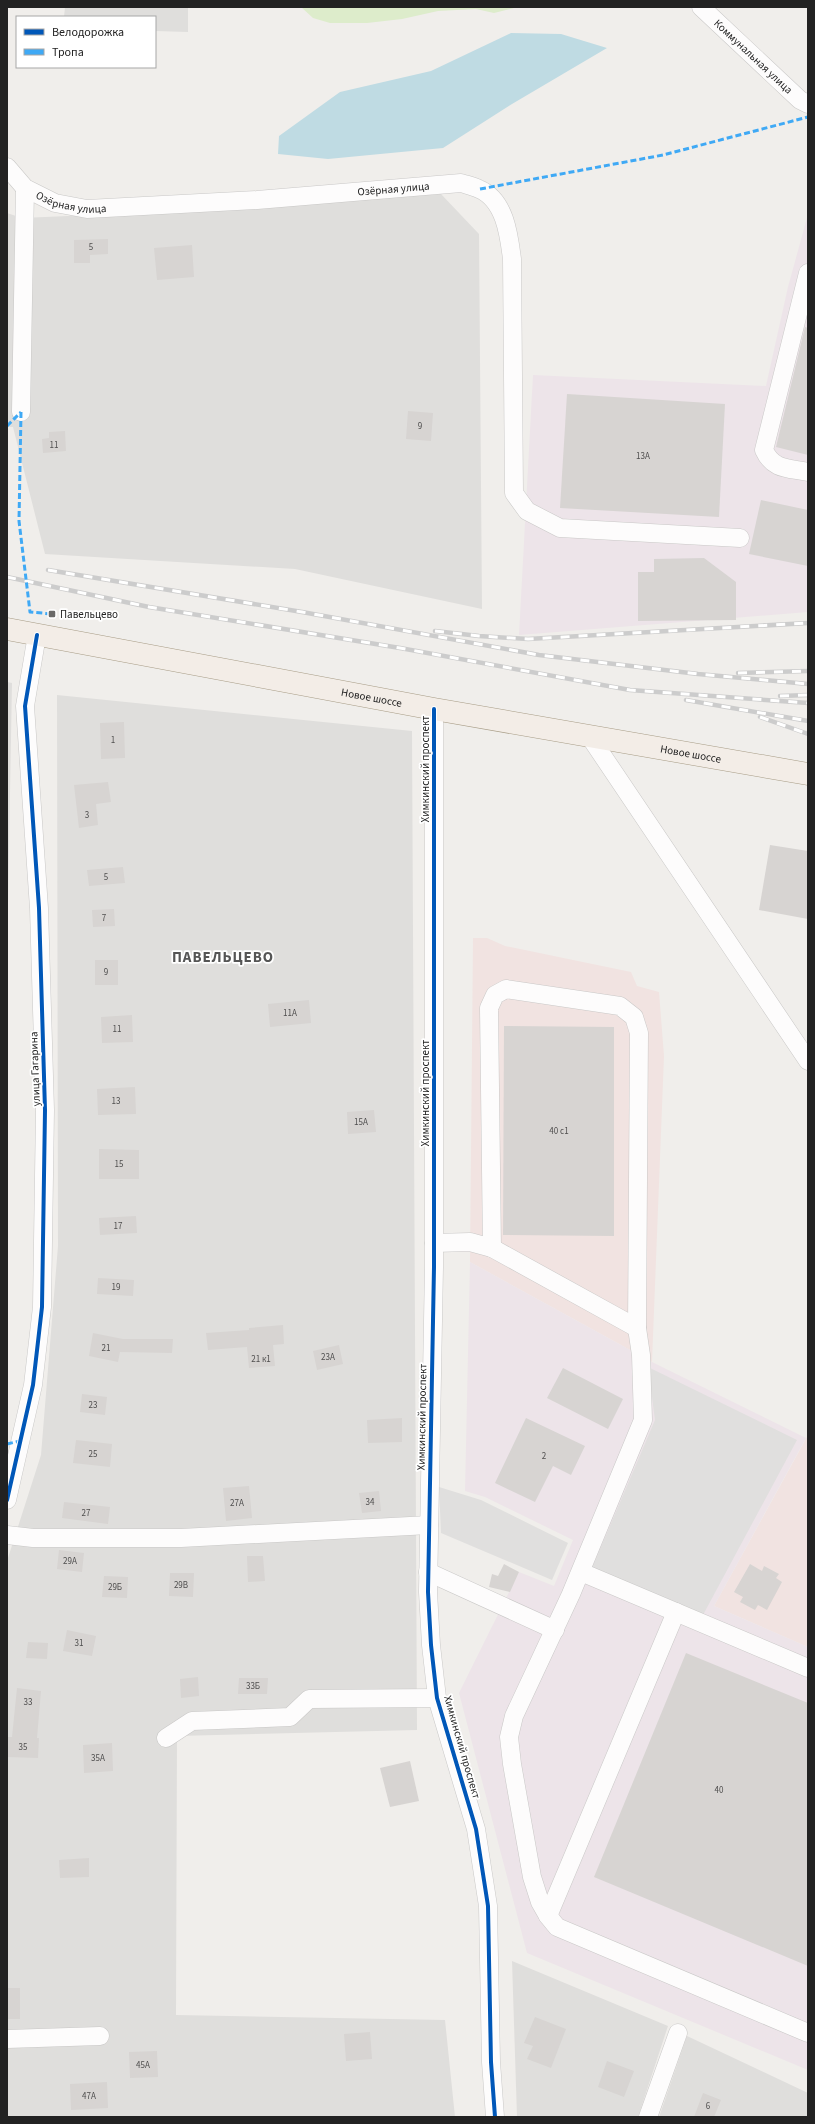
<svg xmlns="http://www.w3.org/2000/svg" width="815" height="2124" font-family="'Source Sans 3',sans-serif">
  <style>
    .residential { fill: #dfdedc }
    .commercial { fill: #f1e3e1 }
    .industrial { fill: #ede4e9 }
    .grass { fill: #ddeccb }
    .parking { fill: #e0dfde }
    .water { fill: #bfdbe3 }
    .building { fill: #d7d4d2 }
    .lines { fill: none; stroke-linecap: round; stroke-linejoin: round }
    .minor-casing { stroke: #c9c8c7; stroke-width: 19 }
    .major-casing { stroke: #a79c86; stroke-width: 23 }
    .minor { stroke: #fdfcfc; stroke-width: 18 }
    .major { stroke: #f3ede7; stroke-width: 22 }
    .rail-casing { stroke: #ccc; stroke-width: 4.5 }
    .rail { stroke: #fff; stroke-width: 3; stroke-dasharray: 9; stroke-linecap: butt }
    .quiet { stroke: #3fa9f5; stroke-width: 3; stroke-dasharray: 6 3; stroke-linecap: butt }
    .cycleway-casing { stroke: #fff; stroke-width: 6 }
    .cycleway { stroke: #0057b8; stroke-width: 4 }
    .poi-dot { fill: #6a6968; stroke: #fff; stroke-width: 1.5 }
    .labels { text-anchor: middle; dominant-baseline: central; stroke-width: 3.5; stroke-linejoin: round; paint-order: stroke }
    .number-label { font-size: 9px; fill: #4f4e4e }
    .street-label { font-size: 11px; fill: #222; stroke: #fff }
    .poi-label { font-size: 11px; fill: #222; stroke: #fff; text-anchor: start }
    .district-label { font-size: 15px; font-weight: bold; letter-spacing: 1px; fill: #555; stroke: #fff }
  </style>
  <rect width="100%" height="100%" fill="#f0eeeb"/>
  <g class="residential">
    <path d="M65,7h123v25l-33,-1v-14h-91z"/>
    <path d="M441,194l38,40 3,375 -187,-40 -250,-15 -32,-127h-6v-214l15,5 229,-10z"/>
    <path d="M7,682l5,1 -5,276z"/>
    <path d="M57,695l355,36 5,999 -240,6 -1,279 269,5 10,97h-448v-556l34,-106 17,-209z"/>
    <path d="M512,1961l156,65 -30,91h-121z"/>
    <path d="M687,2036l121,57v24h-149z"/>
  </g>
  <g class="commercial">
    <path d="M473,938h14l18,8 126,26 6,14 22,6 5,64 -12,306 -182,-100z"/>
    <path d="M808,1435v212l-94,-41z"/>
  </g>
  <g class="industrial">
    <path d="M808,214v398l-289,23 14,-260 233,11 22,-99z"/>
    <path d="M470,1262l182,100 154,76 -92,168 94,41v423l-281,-117 -68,-260 60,-121 35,14 19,-46 -88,-43 -20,-6z"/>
  </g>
  <path class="grass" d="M301,7h217l-24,6 -18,-4 -38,2 -36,8 -35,4h-37l-17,-5z"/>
  <g class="parking">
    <path d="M648,1367l149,73 -94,175 -111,-47 63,-148z"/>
    <path d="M439,1487l42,13 87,43 -16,37 -111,-47z"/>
  </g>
  <path class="water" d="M511,33l50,1 46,14 -95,56 -69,44 -115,11 -50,-5 1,-18 61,-44 91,-21z"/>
  <g class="building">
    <path d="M108,239v15l-18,1v8h-16v-23z"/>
    <path d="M192,245l2,32 -37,3 -3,-32z"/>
    <path d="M805,327l3,1v127l-32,-8z"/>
    <path d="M567,394l158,10 -6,113 -159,-9z"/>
    <path d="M408,411l25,2 -2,28 -25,-2z"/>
    <path d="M65,431l1,20 -23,2 -1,-14 7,-1v-6z"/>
    <path d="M761,500l47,10v56l-59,-12z"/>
    <path d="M704,558l32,24v38l-98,1v-49h16v-13z"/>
    <path d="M124,722l1,36 -24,1 -1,-36z"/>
    <path d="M108,782l3,20 -15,2 2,21 -19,3 -5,-43z"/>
    <path d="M770,845l38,6v68l-49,-9z"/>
    <path d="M123,867l2,16 -36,3 -2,-16z"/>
    <path d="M114,909l1,17 -22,1 -1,-17z"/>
    <rect x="95" y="960" width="23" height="25"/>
    <path d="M309,1000l2,23 -41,4 -2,-23z"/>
    <path d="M132,1015l1,27 -31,1 -1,-26z"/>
    <path d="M504,1026l110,1v209l-111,-1z"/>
    <path d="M135,1087l1,27 -38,1 -1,-26z"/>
    <path d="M374,1110l2,22 -28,2 -1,-22z"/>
    <path d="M99,1149l40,1v29h-40z"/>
    <path d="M136,1216l1,17 -37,2 -1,-17z"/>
    <path d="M98,1278l36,2 -1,16 -36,-2z"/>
    <path d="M283,1325l1,19 -11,1 2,21 -26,2 -2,-21 -39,3 -2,-17 43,-3v-2z"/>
    <path d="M93,1333l30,6h50l-1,14 -52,-1 -2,10 -29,-6z"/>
    <path d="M339,1345l4,19 -26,6 -4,-19z"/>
    <path d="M563,1368l60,31 -15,30 -61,-31z"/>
    <path d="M82,1394l25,3 -2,18 -25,-3z"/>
    <path d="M402,1418v24l-34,1 -1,-23z"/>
    <path d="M526,1418l59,28 -14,29 -18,-9 -18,36 -40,-19z"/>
    <path d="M76,1440l36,4 -2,23 -37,-4z"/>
    <path d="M249,1486l3,32 -26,3 -3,-33z"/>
    <path d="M379,1491l2,20 -19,2 -3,-20z"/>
    <path d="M64,1502l46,5 -2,17 -46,-6z"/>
    <path d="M59,1550l25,3 -2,19 -25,-3z"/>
    <path d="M247,1556h16l2,25 -17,1z"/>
    <path d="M504,1564l15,8 -9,20 -21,-5 3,-13 6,2z"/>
    <path d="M750,1564l12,7 2,-5 15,8 -3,4 6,4 -15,28 -9,-5 -3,5 -15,-8 3,-5 -9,-5z"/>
    <path d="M170,1573h24l-1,24 -24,-1z"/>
    <path d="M104,1576l24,1 -1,21 -25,-1z"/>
    <path d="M67,1630l29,6 -4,20 -29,-5z"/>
    <path d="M28,1642l20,1 -1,16 -21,-1z"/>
    <path d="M686,1653l122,50v263l-214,-89z"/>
    <path d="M198,1677l1,19 -18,2 -1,-19z"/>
    <path d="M239,1678h29l-1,16h-29z"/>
    <path d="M17,1688l24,3 -4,47h2l-1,20 -31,-1v-20h5z"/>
    <path d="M112,1743l1,28 -29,2 -1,-28z"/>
    <path d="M410,1761l9,40 -29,6 -10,-39z"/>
    <path d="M89,1858v19l-29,1 -1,-18z"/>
    <rect x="7" y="1988" width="13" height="31"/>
    <path d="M535,2017l31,12 -15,39 -24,-9 6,-13 -9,-3z"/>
    <path d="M370,2032l2,27 -26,2 -2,-27z"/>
    <path d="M157,2051l1,26 -28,1 -1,-26z"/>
    <path d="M607,2061l27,10 -10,26 -26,-10z"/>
    <path d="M107,2082l1,26 -37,2 -1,-26z"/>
    <path d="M703,2093l18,7 -7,17h-20z"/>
  </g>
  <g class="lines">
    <defs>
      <g id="minor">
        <path id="s1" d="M701,7l99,93 8,4"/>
        <path id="s2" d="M7,167l18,21 30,15 32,6 170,-9 204,-17c6,2 12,3 18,6 26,11 30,46 33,70l2,234 13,18 33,17 180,10"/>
        <path d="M808,273l-44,177c9,20 24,18 44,22"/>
        <path d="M21,412l4,-224"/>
        <path d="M434,709v558l-6,325 3,53 6,53 39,131 12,77 3,156 4,55"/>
        <path d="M590,737l218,324"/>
        <path d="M434,1243l36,-1 22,6 -3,-240 6,-13 11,-6 114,17 14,11 5,16 -2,295 4,27 2,65 -72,174 -57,122 -5,21 3,27 20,113 8,25 8,14 9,11 251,106"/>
        <path d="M492,1248l145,80"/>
        <path d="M7,1500l26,-115 9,-78 3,-197 -6,-202 -14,-202 12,-71"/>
        <path d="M7,1535l26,3h148l248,-13"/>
        <path d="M428,1572l127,58"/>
        <path d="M581,1572l227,96"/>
        <path d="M166,1738l26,-17 98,-4 19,-18 128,-1"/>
        <path d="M548,1916l128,-304"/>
        <path d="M7,2039l93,-3"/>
        <path d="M648,2117l30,-84"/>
      </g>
      <g id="major">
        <path id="s3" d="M7,629l427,80 374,65"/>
      </g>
    </defs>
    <use href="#minor" class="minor-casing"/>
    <use href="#major" class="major-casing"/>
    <use href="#minor" class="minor"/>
    <use href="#major" class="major"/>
    <defs>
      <g id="rail">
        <path d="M48,570l254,42 237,43 159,19 110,10"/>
        <path d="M7,577l142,30 251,41 230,42 178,13"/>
        <path d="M435,631l44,5 49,3 280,-16"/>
        <path d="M738,673l70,-2"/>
        <path d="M780,696l28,-1"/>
        <path d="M686,700l122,21"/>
        <path d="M760,717l48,17"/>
      </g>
    </defs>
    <use href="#rail" class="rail-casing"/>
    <use href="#rail" class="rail"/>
    <g class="quiet">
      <path d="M480,189l183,-34 145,-38"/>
      <path d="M21,412l-2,109 11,91 22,2"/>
      <path d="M7,426l14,-14"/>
      <path d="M7,1444l13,-3"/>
    </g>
    <defs>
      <g id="cycleway">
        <path d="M434,709v558l-6,325 3,53 6,53 39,131 12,77 3,156 4,55"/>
        <path d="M7,1500l26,-115 9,-78 3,-197 -6,-202 -14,-202 12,-71"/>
      </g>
    </defs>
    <use href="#cycleway" class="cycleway-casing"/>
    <use href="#cycleway" class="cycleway"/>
  </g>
  <rect class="poi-dot" x="48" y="610" width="8" height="8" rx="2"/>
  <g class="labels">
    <g class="number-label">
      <text x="91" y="247">5</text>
      <text x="420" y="426">9</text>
      <text x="54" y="445">11</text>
      <text x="643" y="456">13А</text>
      <text x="113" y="740">1</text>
      <text x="87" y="815">3</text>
      <text x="106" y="877">5</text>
      <text x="104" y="918">7</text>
      <text x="106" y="972">9</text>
      <text x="290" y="1013">11А</text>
      <text x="117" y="1029">11</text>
      <text x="116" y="1101">13</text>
      <text x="361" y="1122">15А</text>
      <text x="559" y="1131">40 с1</text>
      <text x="119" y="1164">15</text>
      <text x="118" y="1226">17</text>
      <text x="116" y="1287">19</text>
      <text x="106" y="1348">21</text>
      <text x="328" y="1357">23А</text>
      <text x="261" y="1359">21 к1</text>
      <text x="93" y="1405">23</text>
      <text x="93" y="1454">25</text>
      <text x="544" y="1456">2</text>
      <text x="370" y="1502">34</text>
      <text x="237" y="1503">27А</text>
      <text x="86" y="1513">27</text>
      <text x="70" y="1561">29А</text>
      <text x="181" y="1585">29В</text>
      <text x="115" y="1587">29Б</text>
      <text x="79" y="1643">31</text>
      <text x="253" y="1686">33Б</text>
      <text x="28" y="1702">33</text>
      <text x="23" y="1747">35</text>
      <text x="98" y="1758">35А</text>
      <text x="719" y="1790">40</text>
      <text x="143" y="2065">45А</text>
      <text x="89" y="2096">47А</text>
      <text x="708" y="2106">6</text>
    </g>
    <g class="street-label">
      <text stroke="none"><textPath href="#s1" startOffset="72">Коммунальная улица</textPath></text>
      <text stroke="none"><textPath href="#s2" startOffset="401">Озёрная улица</textPath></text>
      <text stroke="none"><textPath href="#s2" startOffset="77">Озёрная улица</textPath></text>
      <text stroke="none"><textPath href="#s3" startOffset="371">Новое шоссе</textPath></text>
      <text stroke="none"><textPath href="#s3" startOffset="695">Новое шоссе</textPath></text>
      <text transform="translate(425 769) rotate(-90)">Химкинский проспект</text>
      <text transform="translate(35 1069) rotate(-92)">улица Гагарина</text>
      <text transform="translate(425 1093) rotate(-90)">Химкинский проспект</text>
      <text transform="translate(422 1417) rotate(-89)">Химкинский проспект</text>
      <text transform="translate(462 1747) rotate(74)">Химкинский проспект</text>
    </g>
    <g class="poi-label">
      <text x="60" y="614">Павельцево</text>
    </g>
    <g class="district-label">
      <text x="223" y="957">ПАВЕЛЬЦЕВО</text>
    </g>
  </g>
  <rect width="815" height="2124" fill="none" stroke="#222222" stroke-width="16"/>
  <rect x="16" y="16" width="140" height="52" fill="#ffffff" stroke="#a7a7a7"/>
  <rect x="24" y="29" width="20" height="6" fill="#0057b8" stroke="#a7a7a7"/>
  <text x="52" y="36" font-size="12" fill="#222222">Велодорожка</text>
  <rect x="24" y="49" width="20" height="6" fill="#3fa9f5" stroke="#a7a7a7"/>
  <text x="52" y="56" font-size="12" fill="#222222">Тропа</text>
</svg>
